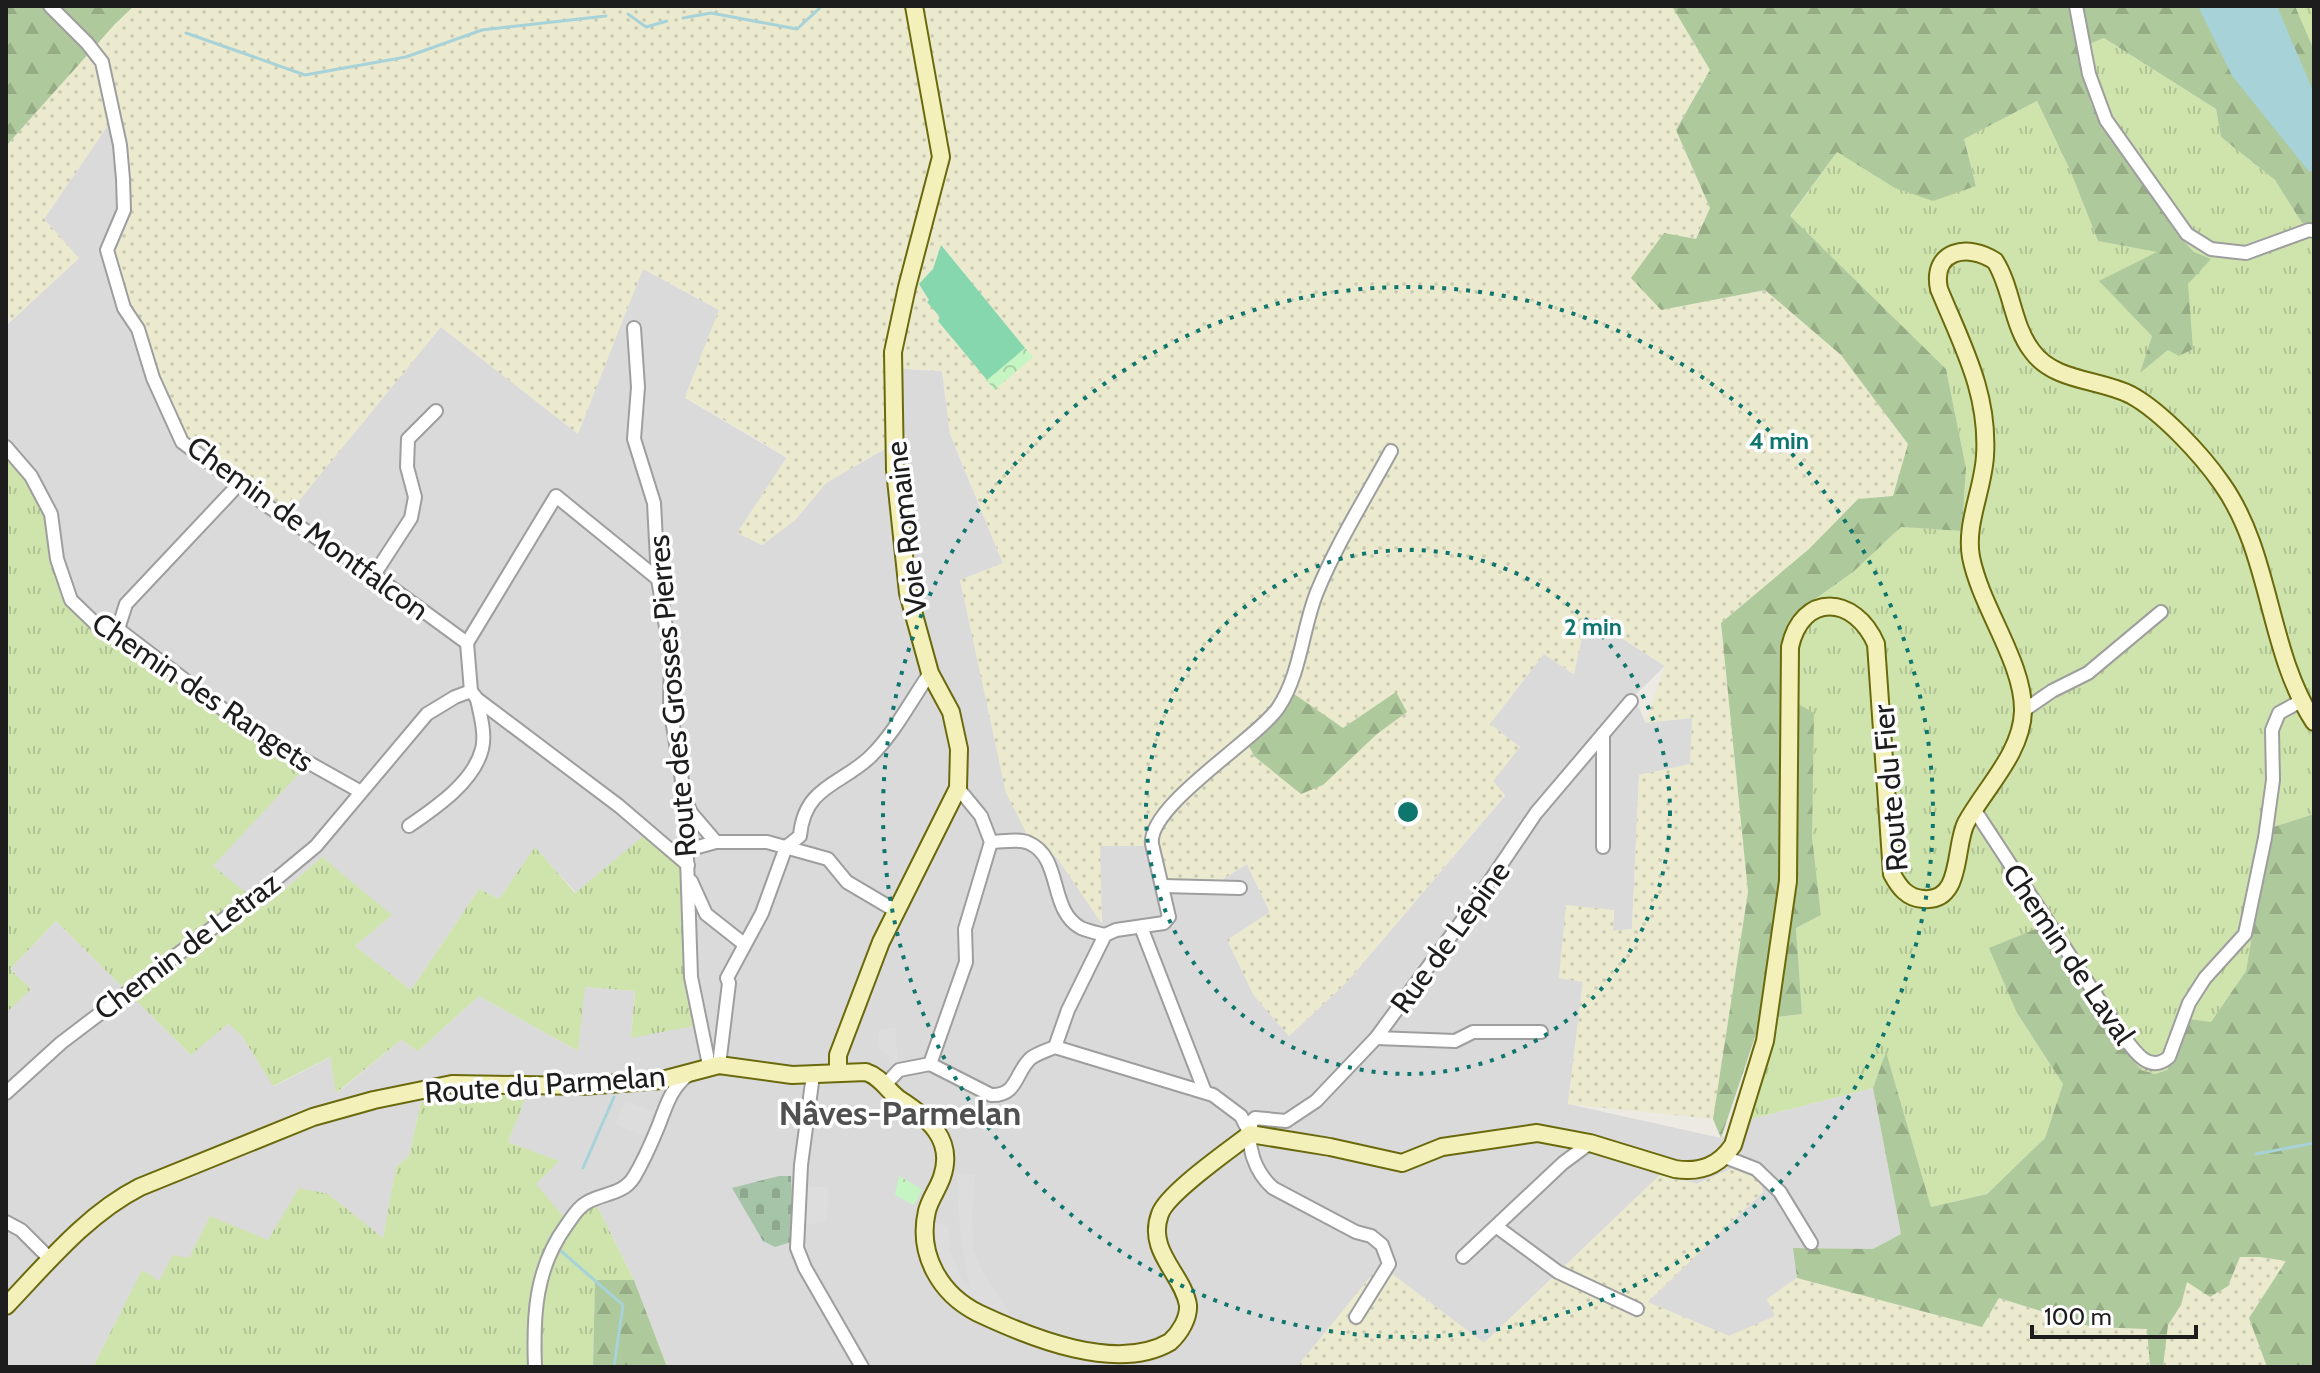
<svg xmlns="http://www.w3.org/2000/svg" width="2320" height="1373" font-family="Cabin,sans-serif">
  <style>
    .residential { fill: #dbdada }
    .farmland { fill: url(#farmland-dots) }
    .grass { fill: url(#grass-tufts) }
    .forest { fill: url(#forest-firs) }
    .cemetery { fill: url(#cemetery-stones) }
    .park { fill: url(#park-crowns) }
    .pitch { fill: #86d7ae }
    .parking { fill: #ddd }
    .water { fill: #a6d2d8 }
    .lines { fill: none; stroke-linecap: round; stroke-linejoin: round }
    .stream { stroke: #a6d2d8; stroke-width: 3 }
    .river { stroke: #a6d2d8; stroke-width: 20 }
    .street-casing { stroke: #9e9e9e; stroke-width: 16 }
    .secondary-casing { stroke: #6a6a0d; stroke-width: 20 }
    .street { stroke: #fff; stroke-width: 12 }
    .secondary { stroke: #f4f0ba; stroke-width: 16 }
    .ring { fill: none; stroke: #0f766e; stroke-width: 4; stroke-dasharray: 4 8 }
    .labels { text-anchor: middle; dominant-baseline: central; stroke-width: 7; stroke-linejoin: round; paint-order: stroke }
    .street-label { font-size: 30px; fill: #1d1d1d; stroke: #fff }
    .quarter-label { font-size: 34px; font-weight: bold; fill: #505050; stroke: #fff }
    .centre { fill: #0f766e; stroke: #fff; stroke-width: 4 }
    .ring-label { font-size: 24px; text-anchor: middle; font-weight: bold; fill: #0f766e; stroke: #fff; stroke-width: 7; stroke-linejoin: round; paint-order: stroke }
  </style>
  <defs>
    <pattern id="farmland-dots" width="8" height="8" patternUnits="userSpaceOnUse" patternTransform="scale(2)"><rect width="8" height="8" fill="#ebeacf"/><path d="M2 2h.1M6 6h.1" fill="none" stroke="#c9c8b1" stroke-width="1.8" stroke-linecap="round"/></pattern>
    <pattern id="grass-tufts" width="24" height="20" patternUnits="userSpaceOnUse" patternTransform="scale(2)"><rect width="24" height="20" fill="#cee4ac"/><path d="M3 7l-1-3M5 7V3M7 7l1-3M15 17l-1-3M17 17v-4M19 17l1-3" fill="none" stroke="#b0c394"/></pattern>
    <pattern id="forest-firs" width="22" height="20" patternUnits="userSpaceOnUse" patternTransform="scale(2)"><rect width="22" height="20" fill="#aec99b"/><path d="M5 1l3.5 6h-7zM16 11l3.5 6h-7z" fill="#95ac85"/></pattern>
    <pattern id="cemetery-stones" width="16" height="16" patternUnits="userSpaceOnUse" patternTransform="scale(2)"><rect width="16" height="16" fill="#a6c4a7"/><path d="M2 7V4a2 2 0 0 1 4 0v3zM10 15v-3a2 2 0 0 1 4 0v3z" fill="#8ea88f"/></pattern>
    <pattern id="park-crowns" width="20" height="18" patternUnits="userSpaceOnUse" patternTransform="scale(2)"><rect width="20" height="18" fill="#c4f5c2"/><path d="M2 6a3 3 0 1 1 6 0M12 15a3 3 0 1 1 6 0" fill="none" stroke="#a8d2a6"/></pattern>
  </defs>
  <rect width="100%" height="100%" fill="#ede9e3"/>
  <path class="residential" d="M116,113l325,214 136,106 66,-164 76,41 -34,88 102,60 -49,75 24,12 33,-25 31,-37 69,-40 -6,-75 53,3 8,63 53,130 -43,17 66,253 32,25 44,64 -3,-77h50l63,40 35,-22 23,49 -43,27 62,96 57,-53 159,-187 -12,-14 -4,-58 55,-70 29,20 13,-59 79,51 -31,30 11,26 48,-5 -2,47 -52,11 -7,154 -19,2 1,-21 -31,71 -15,123 153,34 30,-19 122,-31 28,146 -28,15 -79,-1 3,30 -30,21 9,17 -47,20 -82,-34 116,-110 -30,-24 -37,16 -35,-10 -177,169 -104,-78 -83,102h-630l-33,-87 -40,-80 -26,23 -33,-39 23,-23 -50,-19 19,-49 -106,9 -12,54 -13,11 -13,72 -55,-45 -60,46 -79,18 -30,23 -17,-10 -49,96h-87v-354l24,-24 -20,-20 46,-48 134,133 38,-30 14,12 32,50 57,-29 6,36 64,-53 17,11 61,-55 99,55 6,-64 51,4 -4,46 67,-12 -163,-177 -36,51 -20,-10 -68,101 -56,-44 36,-31 -69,-58 -58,50 -52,-41 95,-103 -232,-160 -69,-157v-120l72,-67 -34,-40z"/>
  <g class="farmland">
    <path d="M134,6h1538l38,64 -34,60 34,78 -49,102 104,-20 76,65 67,89 -14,52 -36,3 -49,50 -88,74 27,269 -35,227 -145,-15 15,-122 -24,-4 7,-73 48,5 -1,21 19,-2 7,-154 51,-11 2,-46 -47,5 20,-57 -78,-50 -13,58 -30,-20 -54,70 30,23 -27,34 12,14 -159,188 -57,53 -35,-40 -27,-56 43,-28 -23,-48 -35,22 -51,-1 -12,-39h-49l2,78 -44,-65 -31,-25 -21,-41 -46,-213 43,-17 -53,-129 -8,-63 -53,-3 6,75 -69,40 -31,37 -33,25 -25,-12 50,-76 -102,-60 34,-87 -76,-41 -65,165 -137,-107 -157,192 -101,-78 -49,-112 -23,-75 13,-53 -9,-86 -71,104 35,39 -68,63 -5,-18v-157l109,-122z"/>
    <path d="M1733,1168l27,11 3,12 -115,111 81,34 46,-20 -8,-17 30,-21 185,49 17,-29 93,29 56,2 1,38h-852l83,-102 104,78 177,-169 36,10z"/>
    <path d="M2240,1257h20l27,4 -38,57 18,49h-104l5,-42 13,-20 6,-24 41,5z"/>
  </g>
  <g class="grass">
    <path d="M2295,6h19v44z"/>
    <path d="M2104,38l112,71 5,28 54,43 27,43 12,3v588l-44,14 -24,143 -35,51 -21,-3 -23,51 -12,4 -14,-4 -37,-48 -87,-9 46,71 -18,54 -58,56 -56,13 -45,-154 -13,35 -122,31 22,-101 29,-4 -6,-86 25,-13 -9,-78 -28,-141 3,-72 24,-22 42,-30 48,-45 61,4 4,-63 -20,-99 -156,-152 47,-65 19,11 120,23 -12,-47 73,-38 33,69 28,71 61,11 -7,84 -11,36 27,-22 20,-41v-25l6,-32 -16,-17 -87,-131 -13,-56z"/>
    <path d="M6,446l22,23 47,134 233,161 -95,102 51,41 58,-50 70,58 -37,31 56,44 68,-101 20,10 36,-52 40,46 73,-61 36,37 15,156 -68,13 4,-47 -50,-4 -7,64 -99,-55 -61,55 -17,-11 -65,53 -6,-36 -57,29 -31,-50 -14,-12 -37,31 -135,-134 -46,48 21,20 -25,24z"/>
    <path d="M528,1092l-20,50 51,19 -23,23 32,38 26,-22 40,80h-39l-2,87h-500l49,-97 17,11 14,-26 16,3 21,-42 58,24 31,-52 29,6 55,44 13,-71 13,-11 12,-54z"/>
  </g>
  <g class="forest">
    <path d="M6,6h128l-19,18 -109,122z"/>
    <path d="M1672,6h623l19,44v176l-12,-3 -27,-43 -54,-43 -5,-28 -112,-71 -25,10 12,56 87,131 16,17 17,7 -23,25 5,65 -14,7 -11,-6 -28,23 12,-37 -53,-55 58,-29 -59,-11 -28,-71 -33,-69 -73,38 12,47 -43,15 -38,-13 -58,-36 -47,64 156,153 20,99 -4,63 -61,-4 -48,45 -42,30 -24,22 -3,72 30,17 -2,124 9,78 -25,13 6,86 -41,5 -40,119 -8,-19 35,-227 -27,-269 88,-74 49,-50 35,-3 15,-52 -67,-89 -76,-65 -104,20 -30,-32 33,-45 32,6 14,-31 -34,-78 34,-60z"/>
    <path d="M1287,689l56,39 53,-36 11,20 -30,22 -54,51 -22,9 -47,-38 -9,-18z"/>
    <path d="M2314,814v553h-47l-18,-49 37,-57 -26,-4h-20l-12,29 -18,11 -23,-15 -6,23 -13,20 -5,42h-13l-3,-38 -55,-2 -93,-29 -17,29 -185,-49 -4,-30 80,1 28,-15 -28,-146 13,-36 45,155 56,-13 58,-56 18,-54 -46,-71 -28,-65 54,-22 61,96 37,48 14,4 12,-4 23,-51 21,3 35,-51 24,-143z"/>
    <path d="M595,1280h39l33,87h-74z"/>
  </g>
  <path class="cemetery" d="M779,1176h12l3,65 -19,6 -12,-6 -31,-53z"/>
  <g class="park">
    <path d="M1025,348l8,9 -39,33 -7,-10z"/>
    <path d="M899,1176l23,13 -8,16 -19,-10z"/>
  </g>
  <path class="pitch" d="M941,245l84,103 -38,32 -49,-59 2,-4 -13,-15 2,-2 -10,-16 14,-15z"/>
  <g class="parking">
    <path d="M895,1028l4,42 -7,6 -4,-23 -10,-4 1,-20z"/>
    <path d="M625,1101l28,10 -9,25 -29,-12z"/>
    <path d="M956,1173l19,2 -3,40 1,32 9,24 24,37 5,12 -46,-21 -30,-37 -5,-34h5l-1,-5 14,3 2,24 12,30 8,6 -9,-44z"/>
    <path d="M800,1187h28l-1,34 -29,5z"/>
  </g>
  <path class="water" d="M2206,6h71l37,87v60l-72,-82z"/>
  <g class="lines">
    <g class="stream">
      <path d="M628,14l18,13 21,-6"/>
      <path d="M683,18l28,-5 86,16 25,-23"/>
      <path d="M186,33l119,42 101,-18 76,-27 124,-14"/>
      <path d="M2256,1154l58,-11"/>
      <path d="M583,1168l31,-71"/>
      <path d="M549,1240l19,-28"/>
      <path d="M561,1251l62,54 -9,62"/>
    </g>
    <path class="river" d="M2209,6l32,65 73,91"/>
    <defs>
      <g id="street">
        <path d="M50,6l37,37 15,19 18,83 3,34 1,31 -17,40 17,58 14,21 15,49 29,64 84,63 108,70 93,68"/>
        <path d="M2076,6l13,68 17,46 81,114 24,15 35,4 63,-23 5,1"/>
        <path d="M634,328l4,59 -4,52 20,64 4,76 13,78 -1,50 15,92 6,178 18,88"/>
        <path d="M6,447l25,29 20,38 6,45 14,41 27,26 20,3 131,100 112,63"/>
        <path d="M374,575l37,-57 4,-21 -8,-30 1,-28 28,-28"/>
        <path d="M118,629l8,-25 113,-120"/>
        <path d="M467,643l4,48 6,8 142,107 69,59"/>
        <path d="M467,643l89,-147 102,83"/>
        <path d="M2023,711l29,-20 36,-18 73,-61"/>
        <path d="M688,806l4,8 24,28"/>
        <path d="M1974,809l144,220c13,17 29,47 51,28l20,-54 16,-25 40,-44 20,-96 8,-58 -1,-50 7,-17 22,-12"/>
        <path d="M409,826c26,-18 65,-44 73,-77 4,-15 -2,-35 -5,-50"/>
        <path d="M991,842c11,0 28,-4 38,1 34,15 19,67 52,85 7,3 16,5 24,7"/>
        <path d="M1603,847v-113"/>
        <path d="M687,850l29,-8h51l61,17 19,23 49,29"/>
        <path d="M691,881l15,33 38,30"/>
        <path d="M1163,886l77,2"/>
        <path d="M1141,927l64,165"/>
        <path d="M1376,1038l79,3 18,-9h68"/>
        <path d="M1055,1047l13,-37 37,-75 11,-5 48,-7 5,-6 -17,-73c-5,-38 105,-105 126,-136 23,-34 24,-79 39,-116 20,-49 49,-95 74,-141"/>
        <path d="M930,1064l61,31c27,1 24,-23 40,-37 7,-5 17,-8 24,-11l158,48 28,21 8,16"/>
        <path d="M930,1064l36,-102 -1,-33 26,-87 -10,-26 -23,-28"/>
        <path d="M719,1065l10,-82 -2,-5 35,-65 24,-66 14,-11c4,-51 44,-52 72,-81 23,-23 40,-56 58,-82"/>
        <path d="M813,1075l-12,90 -4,83 8,20 57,99"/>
        <path d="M885,1085l14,-15 31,-6"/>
        <path d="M6,1093l55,-50 208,-158 47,-39 111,-132 28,-17 16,-6"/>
        <path d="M1725,1157l31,12 24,23 31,51"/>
        <path d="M6,1222l15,8 29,29"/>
        <path d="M1497,1227l61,45 79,37"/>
        <path d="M1463,1257l100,-94 27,-20"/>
        <path d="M1356,1317l33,-53 -7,-19 -11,-9 -15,-4 -83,-44c-18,-16 -28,-43 -21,-67l3,-3 31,3 30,-20 60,-63 99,-135 61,-90 95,-112"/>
        <path d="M535,1367c-2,-51 0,-98 31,-141 6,-8 11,-18 20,-23 16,-10 37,-8 48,-26 9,-15 17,-33 24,-50 8,-20 12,-38 30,-52"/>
      </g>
      <g id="secondary">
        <path d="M838,1072v-17l43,-113 77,-154 1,-39 -8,-37 -21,-39 -22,-80 -13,-123 -2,-118 14,-65 34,-130 -27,-151"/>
        <path d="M6,1306c41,-43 81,-92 134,-119l173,-70 61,-17 78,-16 130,2 80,-6 57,-15 73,10 74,-3c15,5 21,18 33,27 28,18 56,40 43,78 -4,12 -12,22 -15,34 -10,43 13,83 51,102 53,25 139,60 192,29 10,-9 19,-24 18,-37 -5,-31 -42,-54 -28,-91 7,-21 71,-65 90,-80l80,13 72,16 40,-16 95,-14 53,10 85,26c25,4 44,-3 58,-24l32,-104 23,-160 2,-234c12,-55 65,-52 86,-3l16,230c7,13 15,24 31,25 40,4 31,-53 43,-76 19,-35 56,-70 57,-112 1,-48 -42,-103 -52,-154 -6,-33 12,-67 14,-101 4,-63 -23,-111 -46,-167 -8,-39 29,-46 56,-28 17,27 17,64 37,90 22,31 68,28 99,44 31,17 71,60 91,89 50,71 45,166 92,238"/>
      </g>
    </defs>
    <use href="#street" class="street-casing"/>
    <use href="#secondary" class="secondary-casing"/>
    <use href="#street" class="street"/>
    <use href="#secondary" class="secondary"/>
  </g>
  <g class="ring">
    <circle cx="1408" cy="812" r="262"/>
    <circle cx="1408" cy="812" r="525"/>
  </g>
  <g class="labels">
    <g class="street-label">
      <text transform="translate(308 528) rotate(36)">Chemin de Montfalcon</text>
      <text transform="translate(906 528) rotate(-97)">Voie Romaine</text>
      <text transform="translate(203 692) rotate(34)">Chemin des Rangets</text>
      <text transform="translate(672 696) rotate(-95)">Route des Grosses Pierres</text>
      <text transform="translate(1890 788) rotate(-95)">Route du Fier</text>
      <text transform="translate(1450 937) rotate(-54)">Rue de Lépine</text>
      <text transform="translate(187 946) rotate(-37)">Chemin de Letraz</text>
      <text transform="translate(2069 954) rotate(56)">Chemin de Laval</text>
      <text transform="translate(545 1084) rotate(-4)">Route du Parmelan</text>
    </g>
    <g class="quarter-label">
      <text x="900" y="1113">Nâves-Parmelan</text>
    </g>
  </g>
  <circle cx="1408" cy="812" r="12" class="centre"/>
  <g class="ring-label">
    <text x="1779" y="449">4 min</text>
    <text x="1593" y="635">2 min</text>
  </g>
  <rect width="2320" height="1373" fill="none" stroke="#1d1d1d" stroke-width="16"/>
  <path d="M2032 1325v12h164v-12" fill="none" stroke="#1d1d1d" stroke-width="4"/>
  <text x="2044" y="1325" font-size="24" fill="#1d1d1d" stroke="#ffffff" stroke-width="6" paint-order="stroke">100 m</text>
</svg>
